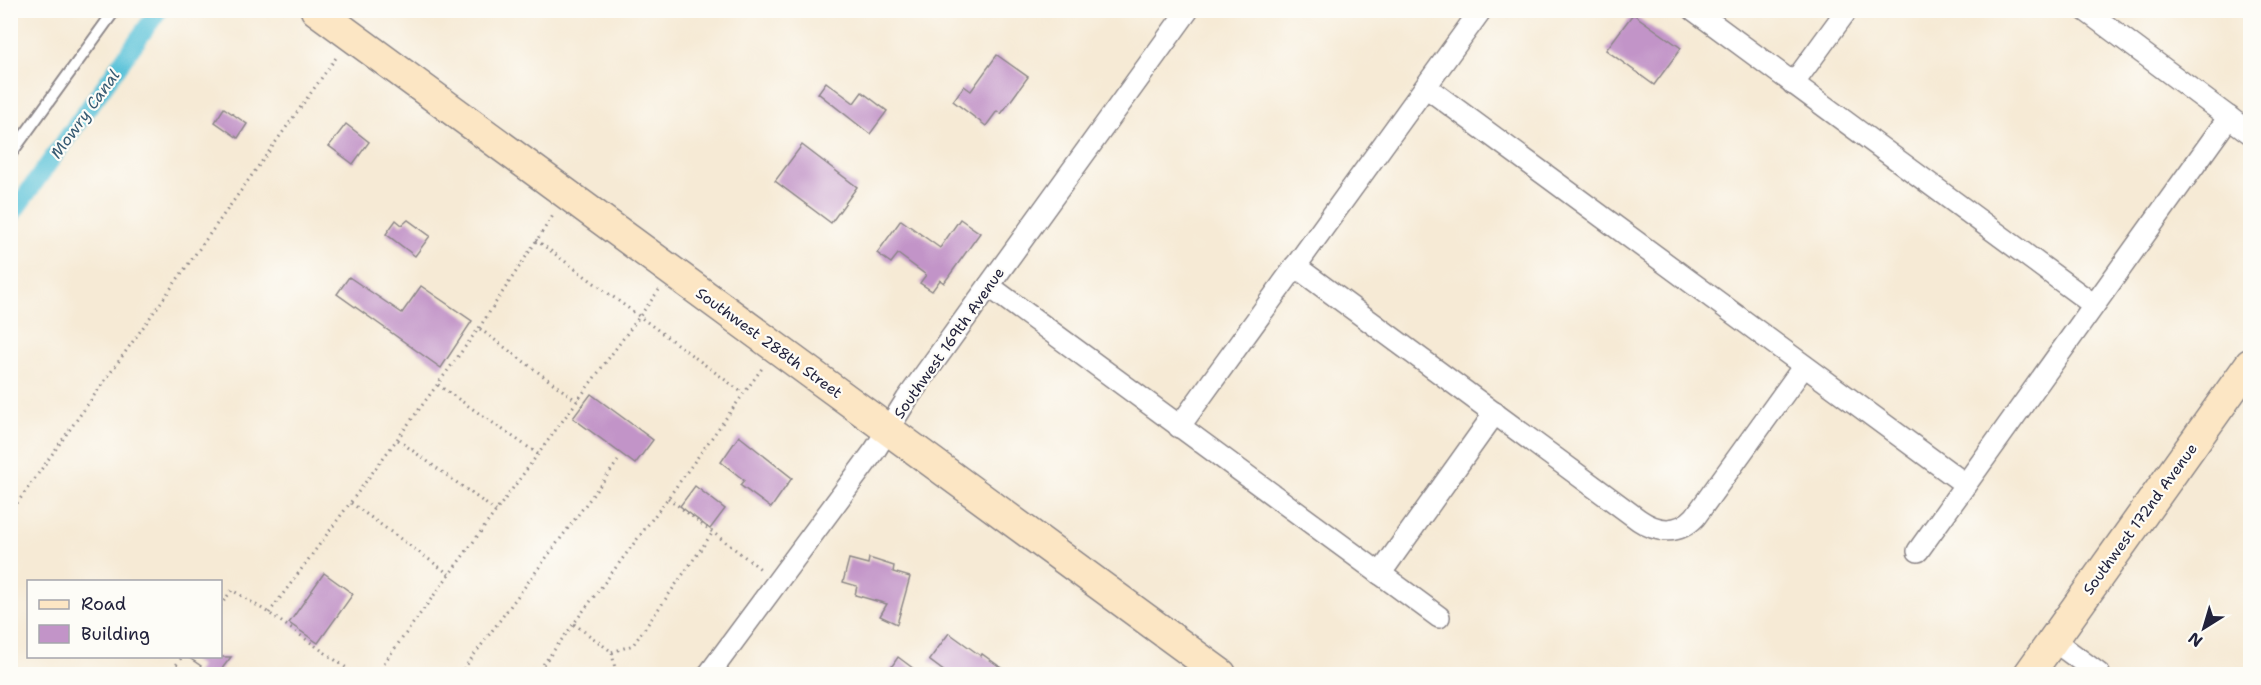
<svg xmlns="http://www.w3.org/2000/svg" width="2261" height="685" font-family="'Shantell Sans',sans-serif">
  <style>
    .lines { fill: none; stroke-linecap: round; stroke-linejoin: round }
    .canal { stroke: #5cc3d9; stroke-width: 18 }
    .building { fill: #c294c8 }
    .lane-casing { stroke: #8c8688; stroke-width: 14 }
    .street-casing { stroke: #8c8688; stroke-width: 24 }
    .secondary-casing { stroke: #8c8688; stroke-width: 33 }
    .path { stroke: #8c8688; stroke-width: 3; stroke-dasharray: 1.5 4.5; stroke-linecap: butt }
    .lane { stroke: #fff; stroke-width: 10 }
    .street { stroke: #fff; stroke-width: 21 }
    .secondary { stroke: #fce6c4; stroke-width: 30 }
    .labels { text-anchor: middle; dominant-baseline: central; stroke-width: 4.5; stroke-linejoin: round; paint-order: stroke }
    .street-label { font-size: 15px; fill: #22223b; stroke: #fdfcf7 }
    .water-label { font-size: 16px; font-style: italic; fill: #365a72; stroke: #fdfcf7 }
  </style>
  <rect width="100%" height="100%" fill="#fdfcf7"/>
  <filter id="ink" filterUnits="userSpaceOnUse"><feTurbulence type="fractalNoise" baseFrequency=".0167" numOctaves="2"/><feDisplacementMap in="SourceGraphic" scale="12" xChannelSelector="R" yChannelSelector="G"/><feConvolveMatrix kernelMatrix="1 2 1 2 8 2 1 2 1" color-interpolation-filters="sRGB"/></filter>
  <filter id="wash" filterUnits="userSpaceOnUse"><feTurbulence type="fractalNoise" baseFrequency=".008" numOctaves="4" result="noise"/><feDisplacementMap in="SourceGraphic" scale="24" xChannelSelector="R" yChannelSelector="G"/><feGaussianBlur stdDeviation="1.35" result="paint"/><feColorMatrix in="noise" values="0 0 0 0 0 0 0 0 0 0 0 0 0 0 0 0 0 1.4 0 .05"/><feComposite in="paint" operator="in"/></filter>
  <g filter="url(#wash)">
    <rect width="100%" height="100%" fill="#f6ead5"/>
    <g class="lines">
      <path class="canal" d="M10,217l149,-207"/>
    </g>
    <g id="blocks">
      <g class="building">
        <path d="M1633,14l48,34 -27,37 -48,-35z"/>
        <path d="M997,55l31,22 -27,37 -4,-3 -11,15 -33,-25 11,-15 7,5z"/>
        <path d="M826,82l28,21 8,-11 25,19 -17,23 -52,-41z"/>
        <path d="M224,108l23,16 -9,14 -23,-16z"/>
        <path d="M346,124l23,18 -16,22 -24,-18z"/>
        <path d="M802,145l55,42 -26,36 -56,-42z"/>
        <path d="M960,219l20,14 -36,50 -4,-3 -8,11 -12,-8 6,-8 -28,-21 -7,9 -14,-10 24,-33 39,28z"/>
        <path d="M396,220l6,5 6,-5 22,16 -15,20 -29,-22z"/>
        <path d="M349,277l53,36 19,-27 51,35 -31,47 -104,-74z"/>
        <path d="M591,394l62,46 -18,24 -62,-46z"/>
        <path d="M739,436l53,42 -21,30 -31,-23 4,-5 -23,-18z"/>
        <path d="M695,486l30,23 -15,20 -30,-23z"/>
        <path d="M869,558l25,8 -1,6 17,5 -13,47 -17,-8 7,-12 -32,-9 2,-9 -14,-4 6,-23 19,5z"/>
        <path d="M324,573l29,21 -35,49 -29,-20z"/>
        <path d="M949,633l32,23 1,-2 29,21h-62l-20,-15z"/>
        <path d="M188,657h43l-14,18h-22l6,-9z"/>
        <path d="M898,657l24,18h-36z"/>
      </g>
    </g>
  </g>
  <g filter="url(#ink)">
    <use href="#blocks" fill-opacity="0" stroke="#8c8688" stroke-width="1.5"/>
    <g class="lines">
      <defs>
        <path id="lane" d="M10,155l105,-145"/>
        <g id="street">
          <path d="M1694,10l400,295"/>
          <path d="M2085,10l165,123"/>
          <path d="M1793,84l54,-74"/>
          <path d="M1426,87l539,397"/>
          <path d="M1295,266l344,254c19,13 40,14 56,-3l109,-151"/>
          <path d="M989,286l450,331"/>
          <path d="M1179,427l302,-417"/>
          <path d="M1918,551l311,-434"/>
          <path d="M1380,574l115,-161"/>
          <path d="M2053,640l46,34"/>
          <path d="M709,674l166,-224 32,-51 281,-389"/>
        </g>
        <g id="secondary">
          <path d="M316,10l905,664"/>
          <path d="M2029,674l221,-310"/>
        </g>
      </defs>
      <use href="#lane" class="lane-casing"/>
      <use href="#street" class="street-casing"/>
      <use href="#secondary" class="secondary-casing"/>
      <g class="path">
        <path d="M536,240l207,153"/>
        <path d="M480,329l97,72"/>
        <path d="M438,385l100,69"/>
        <path d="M398,440l98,71"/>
        <path d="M668,498l94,72"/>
        <path d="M351,503l98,71"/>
        <path d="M10,513l328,-458"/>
        <path d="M220,606l12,-16 37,23 86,61"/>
        <path d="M269,613l210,-285 75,-114"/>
        <path d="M574,624l38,28 3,17 -4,5"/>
        <path d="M612,652l21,-7 80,-113"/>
        <path d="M384,663l275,-373"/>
        <path d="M169,674l14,-18"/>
        <path d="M460,674l158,-213"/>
        <path d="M536,674l132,-176 95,-131"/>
      </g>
      <use href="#lane" class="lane"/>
      <use href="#street" class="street"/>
      <use href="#secondary" class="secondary"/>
    </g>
  </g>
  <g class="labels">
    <g class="street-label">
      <text transform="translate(769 343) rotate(36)">Southwest 288th Street</text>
      <text transform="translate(949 343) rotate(-55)">Southwest 169th Avenue</text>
      <text transform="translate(2140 519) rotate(-54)">Southwest 172nd Avenue</text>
    </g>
    <g class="water-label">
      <text transform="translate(85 114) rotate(-54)">Mowry Canal</text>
    </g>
  </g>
  <rect width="2261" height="685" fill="none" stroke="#fdfcf7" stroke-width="36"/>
  <rect x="27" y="580" width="195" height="78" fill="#fdfcf7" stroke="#a5a5ac" stroke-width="1.5"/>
  <rect x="39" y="600" width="30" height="9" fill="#fce6c4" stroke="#a5a5ac" stroke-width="1.5"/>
  <text x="81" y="610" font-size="18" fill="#22223b">Road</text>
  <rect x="39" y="625" width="30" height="18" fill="#c294c8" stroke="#a5a5ac" stroke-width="1.5"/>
  <text x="81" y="640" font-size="18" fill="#22223b">Building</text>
  <g transform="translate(2204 628) rotate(217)" stroke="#fdfcf7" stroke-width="4.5" paint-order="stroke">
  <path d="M0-4.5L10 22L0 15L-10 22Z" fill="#22223b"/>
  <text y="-9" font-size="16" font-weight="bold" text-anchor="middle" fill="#22223b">N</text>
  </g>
</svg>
